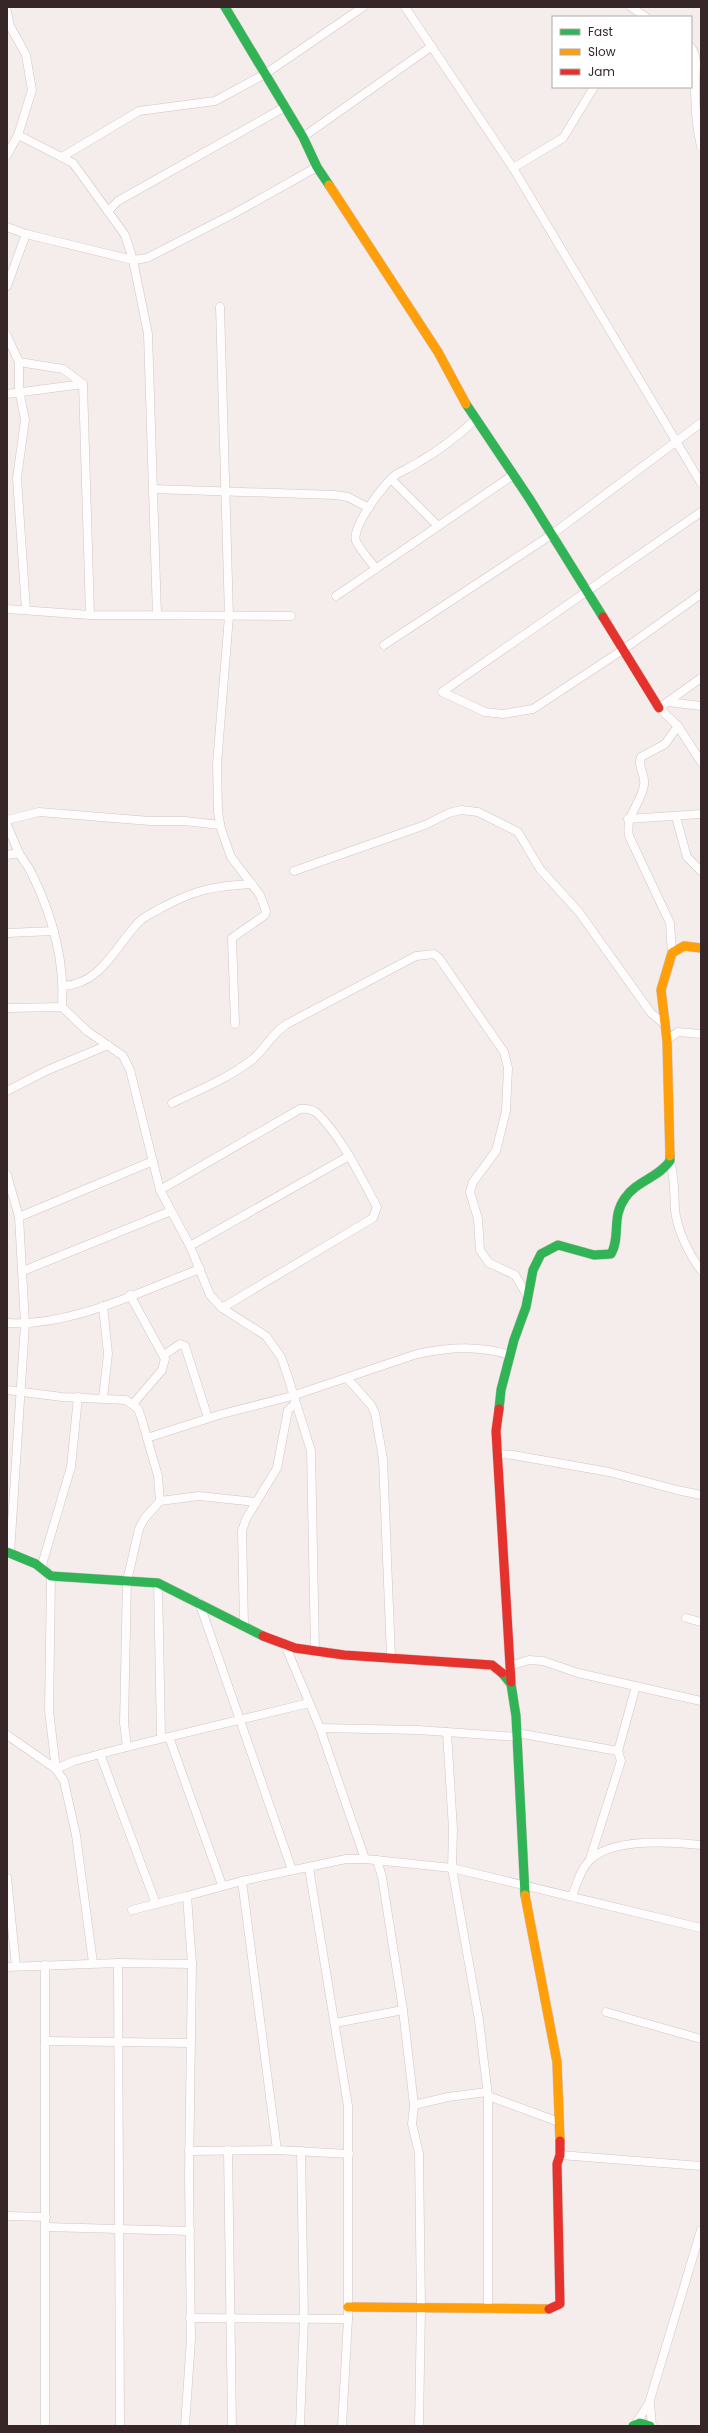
<svg xmlns="http://www.w3.org/2000/svg" width="708" height="2433" font-family="Poppins,sans-serif">
  <style>
    .lines { fill: none; stroke-linecap: round; stroke-linejoin: round }
    .street-casing { stroke: #d2c6c6; stroke-width: 9 }
    .fast-casing { stroke: #d2c6c6; stroke-width: 10 }
    .slow-casing { stroke: #d2c6c6; stroke-width: 10 }
    .jam-casing { stroke: #d2c6c6; stroke-width: 10 }
    .street { stroke: #fefcfc; stroke-width: 8 }
    .fast { stroke: #30b455; stroke-width: 9 }
    .slow { stroke: #ff9f0a; stroke-width: 9 }
    .jam { stroke: #e5322d; stroke-width: 9 }
  </style>
  <rect width="100%" height="100%" fill="#f5ecec"/>
  <g class="lines">
    <defs>
      <g id="street">
        <path d="M405,7l108,161 188,315"/>
        <path d="M631,7l15,10"/>
        <path d="M7,11l3,15 16,29 6,35 -14,45 -11,20"/>
        <path d="M691,47c8,11 4,23 4,36 0,21 1,43 6,63"/>
        <path d="M18,135l55,28 52,72 8,25 15,74 9,281"/>
        <path d="M303,137l129,-91"/>
        <path d="M62,157l77,-46 76,-10 50,-27 98,-67"/>
        <path d="M513,168l50,-30 31,-51"/>
        <path d="M108,211l10,-10 167,-94"/>
        <path d="M7,227l19,7 107,26 14,-2 88,-45 82,-46"/>
        <path d="M7,286l19,-52"/>
        <path d="M220,307l9,309 -12,148 1,48 3,17 10,28 29,38 6,16 -1,4 -33,23 3,86"/>
        <path d="M7,336l12,26v28l6,30 -8,58 9,132"/>
        <path d="M19,362l44,7 20,15 7,231"/>
        <path d="M7,394l76,-10"/>
        <path d="M391,479l47,47"/>
        <path d="M154,489l181,6 13,2 21,11"/>
        <path d="M701,512l-259,180 43,20 18,2 30,-5 91,-60 77,-55"/>
        <path d="M376,569c-6,-9 -16,-19 -20,-28 -5,-14 29,-59 41,-67 7,-4 14,-7 22,-12 19,-11 39,-26 56,-42"/>
        <path d="M336,596l177,-121"/>
        <path d="M7,609l83,6 201,1"/>
        <path d="M384,645l167,-110 150,-112"/>
        <path d="M701,678l-42,30 19,18 23,36"/>
        <path d="M668,702l33,4"/>
        <path d="M676,817l11,40 14,14"/>
        <path d="M628,819l73,-5"/>
        <path d="M7,820l32,-8 111,9h35l35,4"/>
        <path d="M7,825c4,9 8,19 12,28 4,7 10,14 13,21 21,43 33,86 30,133"/>
        <path d="M7,855l12,-2"/>
        <path d="M294,871l131,-46 24,-12 12,-3 17,2 40,20 22,37 39,43 72,101 13,11"/>
        <path d="M7,933l47,-2"/>
        <path d="M672,953l-2,-30 -41,-87c-4,-21 12,-32 15,-51 2,-10 -7,-18 -3,-28l24,-13 13,-18"/>
        <path d="M63,986c38,-2 52,-39 75,-63 6,-7 15,-10 23,-15 34,-18 52,-22 91,-24"/>
        <path d="M7,1008l55,-1 25,24 36,25 7,14 30,120 30,56 20,49 12,13 44,28 15,21 6,17 24,77 4,200"/>
        <path d="M667,1040l11,-8 23,2"/>
        <path d="M7,1091l41,-21 60,-25"/>
        <path d="M172,1103c27,-13 57,-25 81,-44 13,-11 19,-26 34,-35l129,-68 18,-2 5,4 65,94 4,16 -2,43 -10,40 -23,31 -3,10 8,27 2,31 9,13 26,12 13,22"/>
        <path d="M670,1161c5,17 4,32 5,49 2,19 14,45 26,60"/>
        <path d="M7,1175l12,42 6,107 -15,229"/>
        <path d="M160,1190l140,-81c7,-1 14,1 19,6 25,26 41,61 58,92l-4,11 -151,90"/>
        <path d="M19,1217l134,-56"/>
        <path d="M190,1246l159,-90"/>
        <path d="M23,1271l148,-60"/>
        <path d="M130,1295l35,64 -3,11 -29,34"/>
        <path d="M103,1306l5,48 -5,44"/>
        <path d="M7,1323c64,4 134,-32 193,-54"/>
        <path d="M164,1355l16,-11 5,2 23,72"/>
        <path d="M347,1378l24,27 4,8 8,46 8,198"/>
        <path d="M7,1390l55,7 64,3 12,9 3,8 17,59 2,25 -16,18 -5,10 -12,52 -3,142 3,24"/>
        <path d="M147,1438l75,-24 70,-18 125,-42c31,-7 63,-9 93,1"/>
        <path d="M498,1454l15,1 96,17 68,18 24,5"/>
        <path d="M160,1501l39,-5 57,6"/>
        <path d="M41,1568l30,-101 7,-70"/>
        <path d="M51,1576l-2,135 7,58 8,12 12,54 17,128"/>
        <path d="M158,1583l3,155"/>
        <path d="M199,1602l93,268"/>
        <path d="M686,1618l15,4"/>
        <path d="M244,1625l-2,-94 4,-12 31,-51 11,-58 7,-6"/>
        <path d="M285,1645l35,83 45,131"/>
        <path d="M510,1666l19,-6 14,1 35,12 123,28"/>
        <path d="M320,1728l98,2 99,7"/>
        <path d="M447,1732l6,97 -1,39 27,152 9,76 71,26"/>
        <path d="M517,1733l101,18 3,10 -31,98"/>
        <path d="M7,1735l49,34 18,-8 53,-14 182,-44"/>
        <path d="M169,1737l53,148"/>
        <path d="M618,1751l18,-65"/>
        <path d="M100,1754l56,150"/>
        <path d="M377,1860l5,17 21,133 11,95 -2,19 7,29 2,155 -2,118"/>
        <path d="M309,1868l39,238v213l-6,107"/>
        <path d="M7,1878l9,88"/>
        <path d="M242,1881l35,269 72,4"/>
        <path d="M572,1896c5,-12 8,-26 17,-35 22,-24 83,-19 112,-16"/>
        <path d="M132,1910l55,-14"/>
        <path d="M118,1963l2,463"/>
        <path d="M7,1967l111,-4 74,1 -5,-68 55,-15 104,-22h19l87,9 249,60"/>
        <path d="M606,2012l95,27"/>
        <path d="M335,2023l68,-13"/>
        <path d="M45,2041l146,2"/>
        <path d="M414,2105l34,-8 39,-5"/>
        <path d="M228,2150l4,276"/>
        <path d="M189,2151l88,-1"/>
        <path d="M560,2155l141,11"/>
        <path d="M7,2216l39,1"/>
        <path d="M46,2227l144,4"/>
        <path d="M488,2309v-213"/>
        <path d="M190,2318l158,1"/>
        <path d="M650,2404l2,22"/>
        <path d="M635,2425l14,-22 52,-173"/>
        <path d="M45,2426v-461"/>
        <path d="M185,2426l6,-87 -2,-163 3,-212"/>
        <path d="M300,2426l4,-107 -3,-168"/>
      </g>
      <g id="fast">
        <path d="M225,7l78,130 14,30 12,18"/>
        <path d="M466,404l63,94 74,119"/>
        <path d="M499,1409l2,-19 13,-50 12,-33 7,-37 8,-16 17,-9 36,10 17,-1c10,-17 0,-37 14,-56 11,-17 33,-20 45,-37v-5"/>
        <path d="M7,1552l29,12 15,12 107,7 105,53"/>
        <path d="M502,1673l9,11 5,32 9,179"/>
        <path d="M633,2426l7,-3 10,3"/>
      </g>
      <g id="slow">
        <path d="M329,185l109,167 28,52"/>
        <path d="M670,1156l-3,-116 -6,-50 11,-37 12,-7 17,2"/>
        <path d="M525,1895l32,167 3,79"/>
        <path d="M348,2307l201,2"/>
      </g>
      <g id="jam">
        <path d="M603,617l56,91"/>
        <path d="M499,1409l-3,22 15,251"/>
        <path d="M263,1636l32,12 49,7 148,10 10,8"/>
        <path d="M549,2309l11,-5 -3,-140 3,-9v-14"/>
      </g>
    </defs>
    <use href="#street" class="street-casing"/>
    <use href="#fast" class="fast-casing"/>
    <use href="#slow" class="slow-casing"/>
    <use href="#jam" class="jam-casing"/>
    <use href="#street" class="street"/>
    <use href="#fast" class="fast"/>
    <use href="#slow" class="slow"/>
    <use href="#jam" class="jam"/>
  </g>
  <rect width="708" height="2433" fill="none" stroke="#362627" stroke-width="16"/>
  <rect x="552" y="16" width="140" height="72" fill="#ffffff" stroke="#afa8a9"/>
  <rect x="560" y="29" width="20" height="6" fill="#30b455" stroke="#afa8a9"/>
  <text x="588" y="36" font-size="12" fill="#362627">Fast</text>
  <rect x="560" y="49" width="20" height="6" fill="#ff9f0a" stroke="#afa8a9"/>
  <text x="588" y="56" font-size="12" fill="#362627">Slow</text>
  <rect x="560" y="69" width="20" height="6" fill="#e5322d" stroke="#afa8a9"/>
  <text x="588" y="76" font-size="12" fill="#362627">Jam</text>
</svg>
